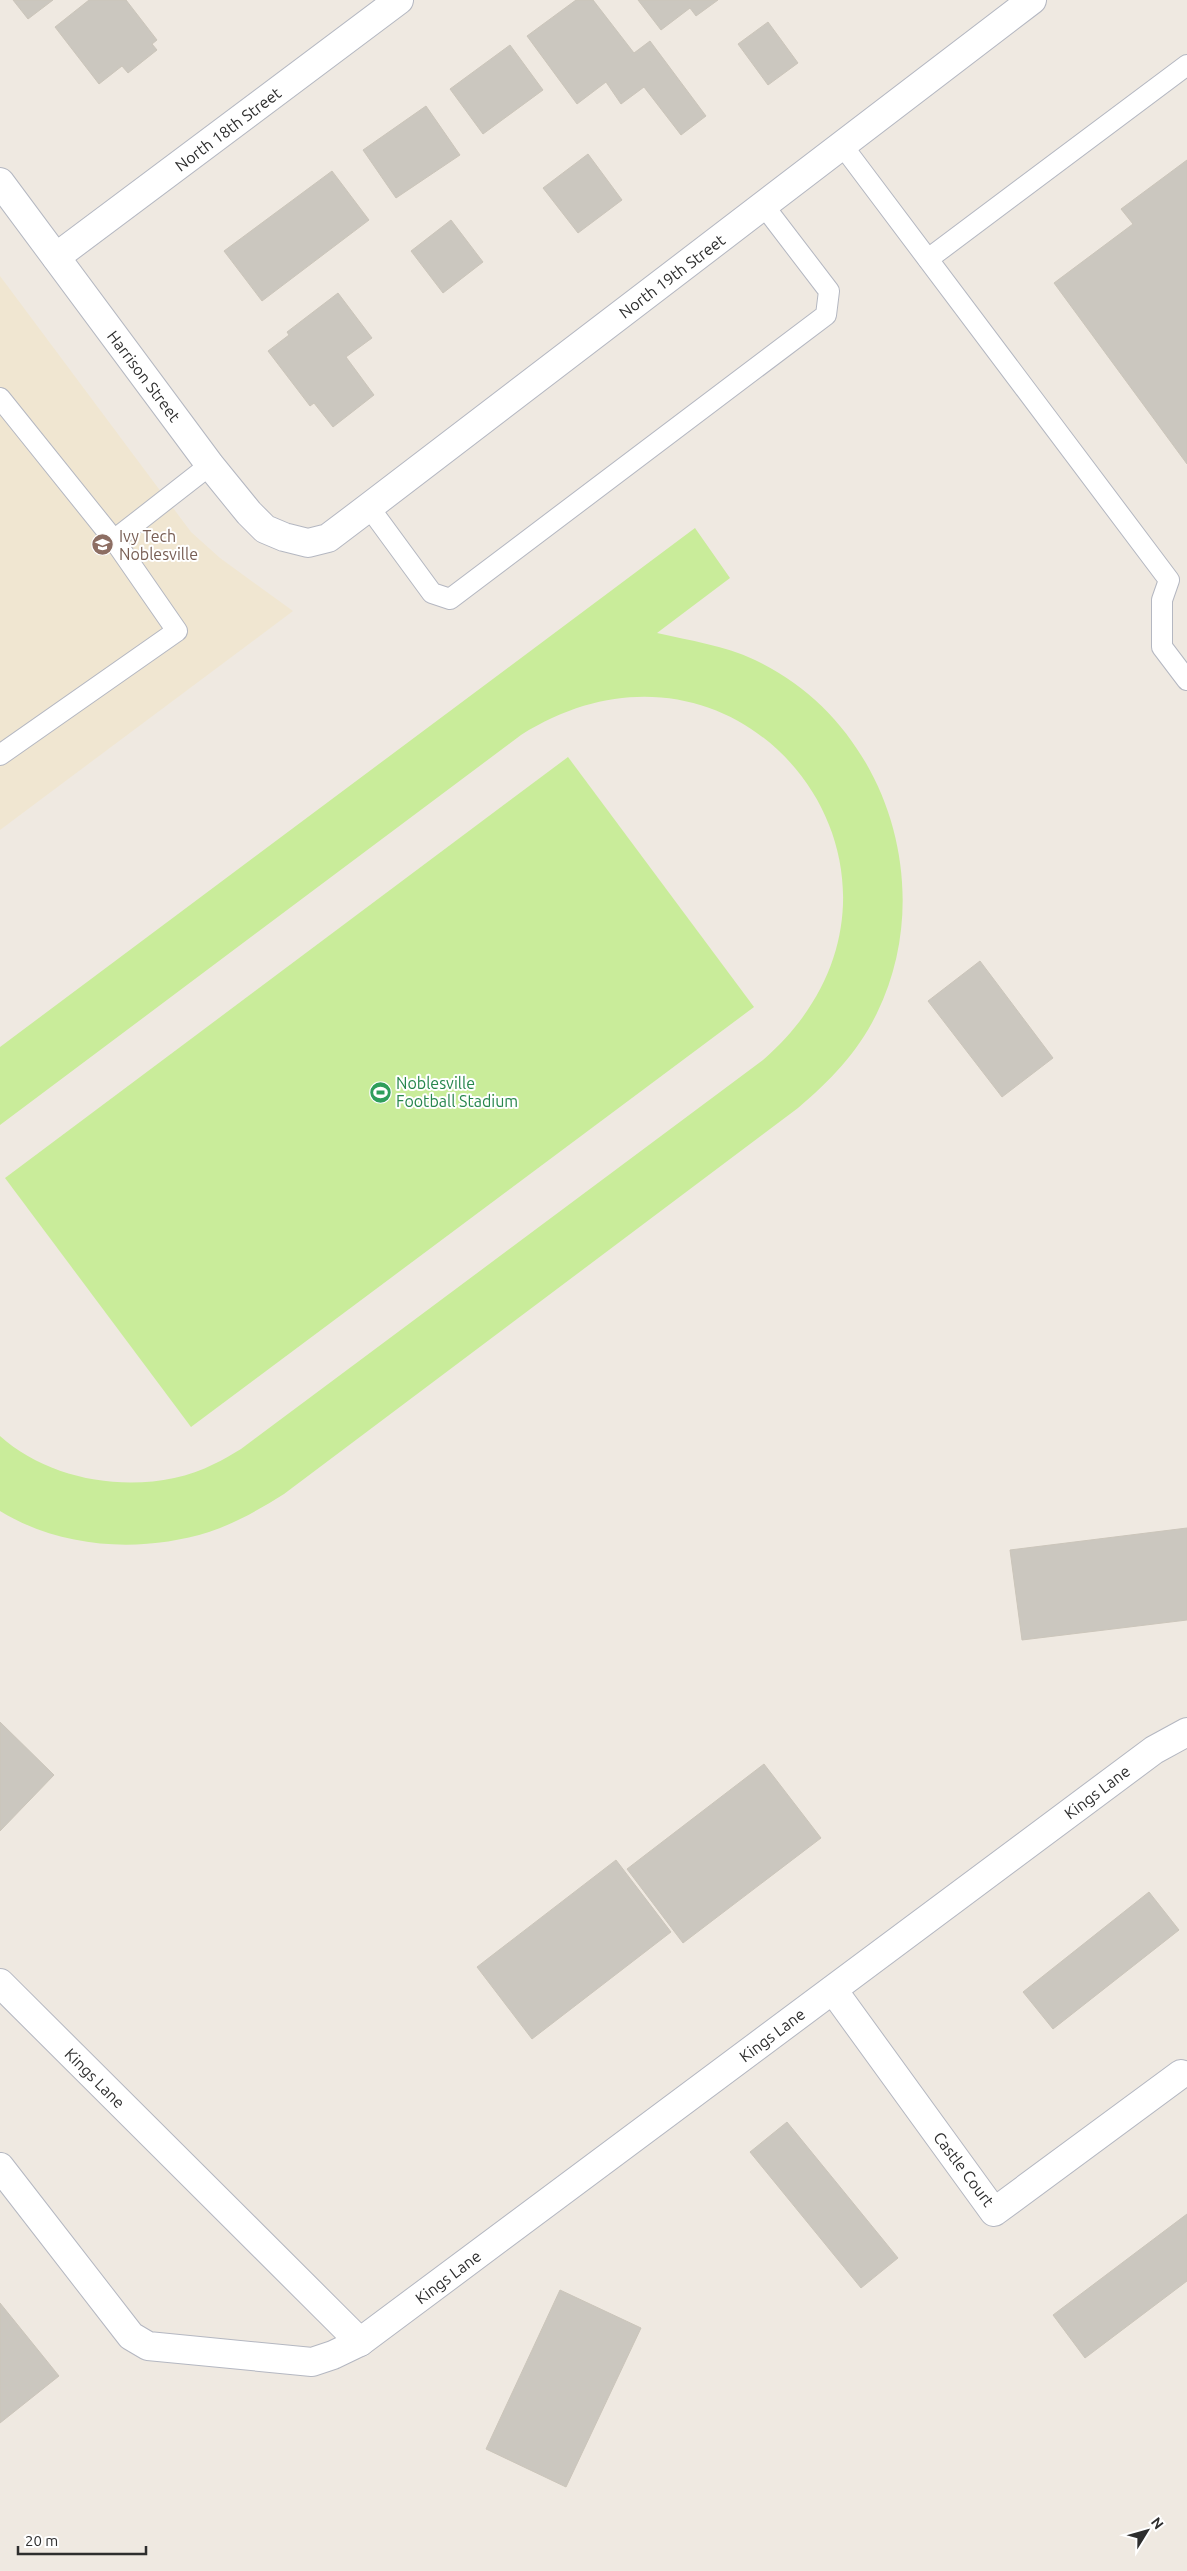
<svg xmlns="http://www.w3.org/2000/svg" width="1187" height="2571" font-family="Ubuntu,sans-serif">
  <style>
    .education { fill: #f0e6d1 }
    .pitch { fill: #c9ec9a }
    .building { fill: #cbc7bf; stroke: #cbc5ba }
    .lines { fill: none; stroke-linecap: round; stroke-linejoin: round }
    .lane-casing { stroke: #b4b7c1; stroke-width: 22 }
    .street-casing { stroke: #b4b7c1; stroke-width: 30 }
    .lane { stroke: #fff; stroke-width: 20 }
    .street { stroke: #fff; stroke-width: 28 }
    .labels { text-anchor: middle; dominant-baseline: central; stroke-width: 4; stroke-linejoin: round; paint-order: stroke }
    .street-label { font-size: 16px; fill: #2e2e2e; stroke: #fff }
    .education-label { font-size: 16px; fill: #785e54; stroke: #fff; text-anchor: start }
    .leisure-label { font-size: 16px; fill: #27864d; stroke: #fff; text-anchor: start }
  </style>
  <rect width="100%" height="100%" fill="#efe9e1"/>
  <path class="education" d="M0,276l191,256 29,26 73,53 -293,219z"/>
  <g class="pitch">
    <path d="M695,528l35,50 -73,55c34,8 66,12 98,27 130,61 184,226 122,353 -19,39 -47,68 -79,95l-514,386c-24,15 -48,29 -75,38 -67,21 -147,17 -209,-21v-75c54,49 149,61 214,28 9,-4 18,-10 27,-15l522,-389c202,-176 -15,-468 -242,-325l-521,390v-78z"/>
    <path d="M568,757l186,250 -563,420 -186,-249z"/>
  </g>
  <g class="building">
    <path d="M13,0h40l-25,19z"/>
    <path d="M89,0h37l31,40 -5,4 5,6 -29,23 -6,-7 -23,18 -44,-57z"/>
    <path d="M576,0h17l41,53 16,-12 56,75 -25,19 -37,-48 -23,17 -15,-22 -29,22 -50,-68z"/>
    <path d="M638,0h80l-22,16 -6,-8 -29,22z"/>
    <path d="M768,22l30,41 -30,22 -30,-41z"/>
    <path d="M510,45l33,45 -60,44 -33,-45z"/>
    <path d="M426,106l34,49 -64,43 -33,-48z"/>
    <path d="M588,154l34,46 -44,33 -35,-45z"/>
    <path d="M1187,160v304l-133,-181 79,-59 -12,-15z"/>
    <path d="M332,171l37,49 -107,81 -38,-50z"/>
    <path d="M451,220l32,42 -40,31 -32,-42z"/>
    <path d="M338,293l34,45 -26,19 28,38 -41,32 -19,-24 -4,3 -42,-55 21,-16 -2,-3z"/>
    <path d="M980,961l73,97 -51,39 -74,-96z"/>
    <path d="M1187,1528v92l-165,20 -12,-90z"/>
    <path d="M0,1722l54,53 -54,56z"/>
    <path d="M764,1764l57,74 -138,105 -56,-74z"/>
    <path d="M616,1860l55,72 -139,107 -55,-72z"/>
    <path d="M1149,1892l30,38 -126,99 -30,-37z"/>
    <path d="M787,2122l111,136 -37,30 -111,-136z"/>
    <path d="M1187,2214v67l-102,77 -32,-43z"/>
    <path d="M560,2290l81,38 -75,159 -80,-38z"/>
    <path d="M0,2303l59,73 -59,47z"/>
  </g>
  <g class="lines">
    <defs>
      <g id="lane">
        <path d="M842,145l327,435 -7,20v47l25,33"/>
        <path d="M928,259l259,-194"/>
        <path d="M0,398l114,142 63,91 -177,124"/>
        <path d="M369,507l63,86 18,6 376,-284 3,-24 -65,-85"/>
        <path d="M114,540l96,-75"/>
      </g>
      <g id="street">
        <path d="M0,182l210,283 39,48 16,16 19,8 24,6 20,-5 41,-31 663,-507"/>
        <path d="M56,257l343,-257"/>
        <path d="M0,1983l360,359"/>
        <path d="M833,1990l161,222 187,-138"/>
        <path d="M0,2167l131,169 17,10 164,16 21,-7 27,-13 794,-592 33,-18"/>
      </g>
    </defs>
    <use href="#lane" class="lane-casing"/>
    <use href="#street" class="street-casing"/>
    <use href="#lane" class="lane"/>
    <use href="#street" class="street"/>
  </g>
  <defs>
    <symbol id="university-disc" viewBox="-11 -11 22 22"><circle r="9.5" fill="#8d6e63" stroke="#fff"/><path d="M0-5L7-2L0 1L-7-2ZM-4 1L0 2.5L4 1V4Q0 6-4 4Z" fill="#fff"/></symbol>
    <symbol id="stadium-disc" viewBox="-11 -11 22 22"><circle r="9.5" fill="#2e9e5b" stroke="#fff"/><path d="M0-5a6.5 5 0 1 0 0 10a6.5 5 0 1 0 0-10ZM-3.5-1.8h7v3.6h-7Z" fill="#fff"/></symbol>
  </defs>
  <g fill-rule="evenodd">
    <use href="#university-disc" x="90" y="532" width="25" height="25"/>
    <use href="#stadium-disc" x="368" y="1080" width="25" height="25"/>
  </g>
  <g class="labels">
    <g class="street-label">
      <text transform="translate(228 129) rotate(-37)">North 18th Street</text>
      <text transform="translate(672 276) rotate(-37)">North 19th Street</text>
      <text transform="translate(144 376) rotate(53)">Harrison Street</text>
      <text transform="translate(1097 1792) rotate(-37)">Kings Lane</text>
      <text transform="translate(772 2035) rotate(-37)">Kings Lane</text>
      <text transform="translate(95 2078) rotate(45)">Kings Lane</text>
      <text transform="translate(964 2169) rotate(53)">Castle Court</text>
      <text transform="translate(448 2277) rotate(-37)">Kings Lane</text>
    </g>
    <g class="education-label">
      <text x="119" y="536">Ivy Tech<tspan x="119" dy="18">Noblesville</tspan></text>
    </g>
    <g class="leisure-label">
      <text x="396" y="1083">Noblesville<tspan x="396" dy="18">Football Stadium</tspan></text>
    </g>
  </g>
  <g transform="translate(1147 2531) rotate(53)" stroke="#ffffff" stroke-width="4" paint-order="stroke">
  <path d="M0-4L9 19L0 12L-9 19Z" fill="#2e2e2e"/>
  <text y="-8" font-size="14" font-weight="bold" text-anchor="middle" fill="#2e2e2e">N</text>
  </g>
  <path d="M18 2546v8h128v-8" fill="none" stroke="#2e2e2e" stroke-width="2.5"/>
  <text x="25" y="2546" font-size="15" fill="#2e2e2e" stroke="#ffffff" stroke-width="4" paint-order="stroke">20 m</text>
</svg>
